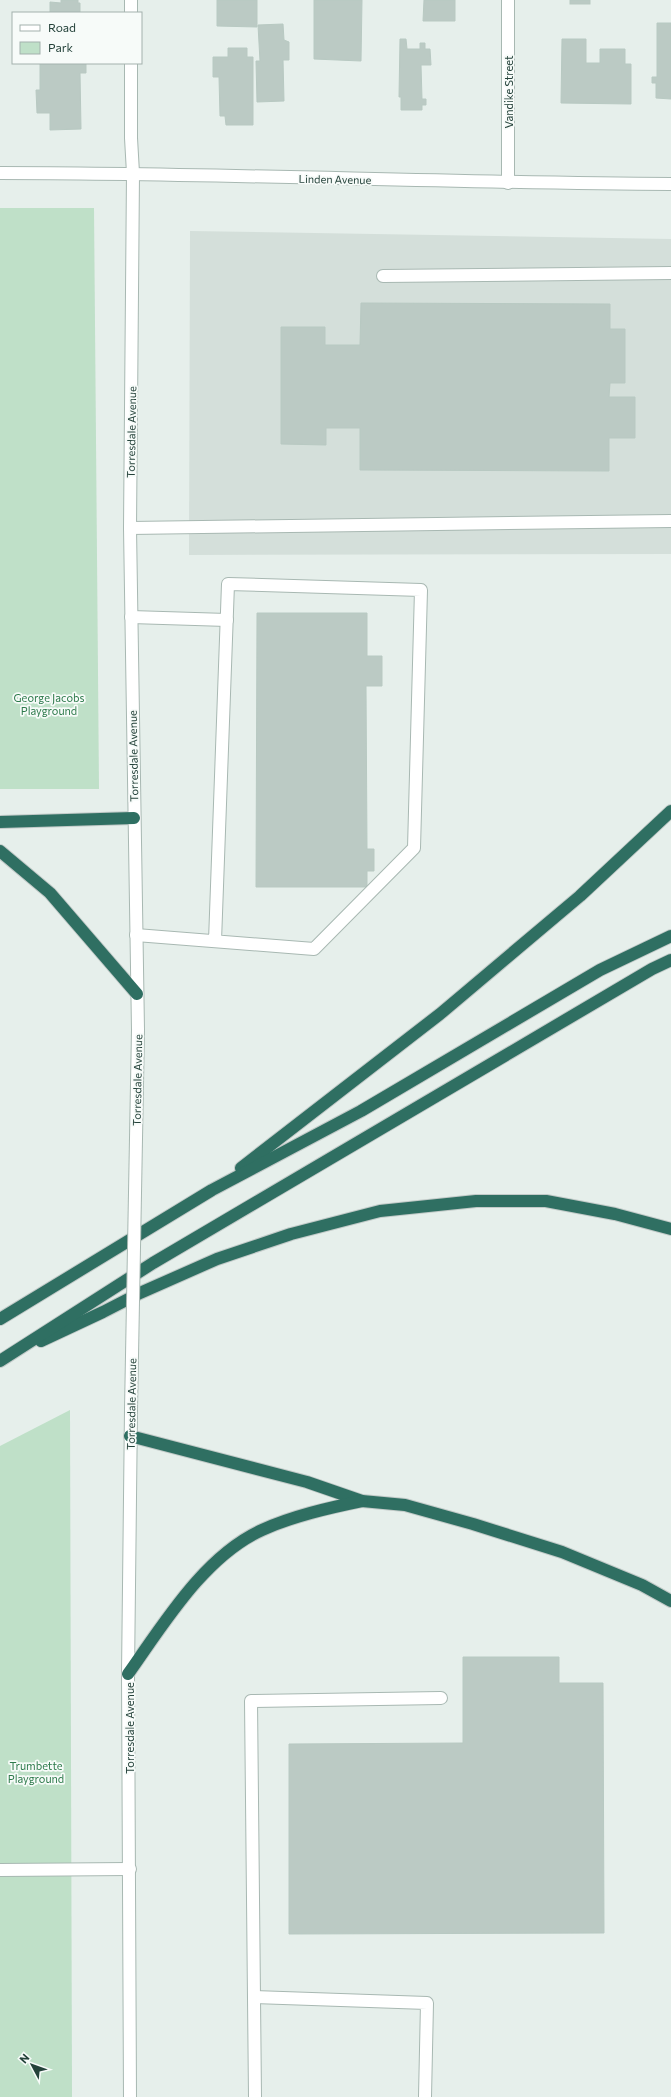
<svg xmlns="http://www.w3.org/2000/svg" width="671" height="2097" font-family="Commissioner,sans-serif">
  <style>
    .built { fill: #d4dfda }
    .green { fill: #bfe0c8 }
    .building { fill: #bbcac4; stroke: #b8c9c2 }
    .lines { fill: none; stroke-linecap: round; stroke-linejoin: round }
    .service-casing { stroke: #a8b8b2; stroke-width: 14 }
    .minor-casing { stroke: #a8b8b2; stroke-width: 14 }
    .tertiary-casing { stroke: #a8b8b2; stroke-width: 14 }
    .motorway-casing { stroke: #c2cac8; stroke-width: 14 }
    .service { stroke: #fff; stroke-width: 12 }
    .minor { stroke: #fff; stroke-width: 12 }
    .tertiary { stroke: #fff; stroke-width: 12 }
    .motorway { stroke: #2f6f62; stroke-width: 12 }
    .tertiary-bridge-casing { stroke: #a8b8b2; stroke-width: 14; stroke-linecap: butt }
    .tertiary-bridge { stroke: #fff; stroke-width: 12 }
    .labels { text-anchor: middle; dominant-baseline: central; stroke-width: 3.5; stroke-linejoin: round; paint-order: stroke }
    .street-label { font-size: 11px; fill: #24423a; stroke: #f7fbf9 }
    .park-label { font-size: 11px; fill: #2d7a4b; stroke: #f7fbf9 }
  </style>
  <rect width="100%" height="100%" fill="#e6efeb"/>
  <path class="built" d="M190,231l481,8v315l-482,1z"/>
  <g class="green">
    <path d="M0,208h94l5,581h-99z"/>
    <path d="M70,1410l2,687h-72v-651z"/>
  </g>
  <g class="building">
    <path d="M61,0h17v3h2v10h-30v-11l11,1z"/>
    <path d="M217,0h40v27l-40,-1z"/>
    <path d="M314,0h48l-1,61 -47,-2z"/>
    <path d="M424,0h31v21h-32z"/>
    <rect x="570" y="0" width="20" height="4"/>
    <path d="M657,23h14v76l-15,-1v-15h-4v-6h5z"/>
    <path d="M283,24l1,16 5,2v18h-6l1,41 -27,1 -1,-41h4l-2,-36z"/>
    <path d="M400,39h6l1,10h13v-6h5v6h5l1,16h-10l1,34h4v6h-4v5h-21v-13h-2z"/>
    <path d="M562,39h24v24h14v-14h25v15h6v40l-70,-1z"/>
    <path d="M228,48h19v9h6v68h-27l-1,-9h-5l-1,-39h-6v-20h15z"/>
    <path d="M40,63h46v10h-6l1,56 -31,1v-17h-13l-1,-23h4z"/>
    <path d="M361,303l249,1v25h15v54h-15l-1,14h26v41h-26v33l-249,-1v-42h-34v17l-45,-1v-117h44v18h35z"/>
    <path d="M257,613h110v43h15v30h-16l1,163h7v22h-7v16h-111z"/>
    <path d="M463,1657h96v26h44l1,250 -315,1v-190l174,-1z"/>
  </g>
  <g class="lines">
    <defs>
      <g id="service">
        <path d="M383,276l288,-3"/>
        <path d="M130,528l541,-7"/>
        <path d="M131,617l96,3"/>
        <path d="M136,935l178,14 100,-101 7,-258 -193,-6 -13,357"/>
        <path d="M0,1870l130,-1"/>
        <path d="M254,1997l173,6 -2,94"/>
        <path d="M255,2097l-4,-396 190,-3"/>
      </g>
      <g id="minor">
        <path d="M131,13v-13"/>
        <path d="M131,63v75l2,35"/>
        <path d="M508,183v-183"/>
      </g>
      <g id="tertiary">
        <path d="M0,173c224,0 447,10 671,11"/>
        <path d="M133,173l-3,355 8,502"/>
        <path d="M130,2097l-2,-423 3,-264"/>
      </g>
      <g id="motorway">
        <path d="M0,822l134,-4"/>
        <path d="M0,851l50,42 87,101"/>
        <path d="M241,1168l199,-154 140,-118 91,-85"/>
        <path d="M0,1319l212,-129 149,-79 239,-141 71,-34"/>
        <path d="M41,1341l62,-29 37,-19 77,-34 74,-25 89,-23 96,-10h70l69,13 56,15"/>
        <path d="M0,1361l153,-98 499,-294 19,-9"/>
        <path d="M130,1436l177,46 55,19 43,4 68,19 89,28 80,33 29,16"/>
        <path d="M128,1674c35,-49 76,-118 134,-144 31,-14 66,-22 100,-29"/>
      </g>
    </defs>
    <use href="#service" class="service-casing"/>
    <use href="#minor" class="minor-casing"/>
    <use href="#tertiary" class="tertiary-casing"/>
    <use href="#motorway" class="motorway-casing"/>
    <use href="#service" class="service"/>
    <use href="#minor" class="minor"/>
    <use href="#tertiary" class="tertiary"/>
    <use href="#motorway" class="motorway"/>
    <defs>
      <path id="tertiary-bridge" d="M131,1410l7,-380"/>
    </defs>
    <use href="#tertiary-bridge" class="tertiary-bridge-casing"/>
    <use href="#tertiary-bridge" class="tertiary-bridge"/>
  </g>
  <g class="labels">
    <g class="street-label">
      <text transform="translate(508 92) rotate(-90)">Vandike Street</text>
      <text transform="translate(335 179) rotate(1)">Linden Avenue</text>
      <text transform="translate(131 432) rotate(-89)">Torresdale Avenue</text>
      <text transform="translate(133 756) rotate(-91)">Torresdale Avenue</text>
      <text transform="translate(137 1080) rotate(-89)">Torresdale Avenue</text>
      <text transform="translate(131 1404) rotate(-89)">Torresdale Avenue</text>
      <text transform="translate(129 1728) rotate(-90)">Torresdale Avenue</text>
    </g>
    <g class="park-label">
      <text x="49" y="697">George Jacobs<tspan x="49" dy="13">Playground</tspan></text>
      <text x="36" y="1765">Trumbette<tspan x="36" dy="13">Playground</tspan></text>
    </g>
  </g>
  <rect x="12" y="12" width="130" height="52" fill="#f7fbf9" stroke="#a3b1ad"/>
  <rect x="20" y="25" width="20" height="6" fill="#ffffff" stroke="#a3b1ad"/>
  <text x="48" y="32" font-size="12" fill="#24423a">Road</text>
  <rect x="20" y="42" width="20" height="12" fill="#bfe0c8" stroke="#a3b1ad"/>
  <text x="48" y="52" font-size="12" fill="#24423a">Park</text>
  <g transform="translate(32 2065) rotate(311)" stroke="#f7fbf9" stroke-width="3" paint-order="stroke">
  <path d="M0-3L7 15L0 10L-7 15Z" fill="#24423a"/>
  <text y="-6" font-size="11" font-weight="bold" text-anchor="middle" fill="#24423a">N</text>
  </g>
</svg>
